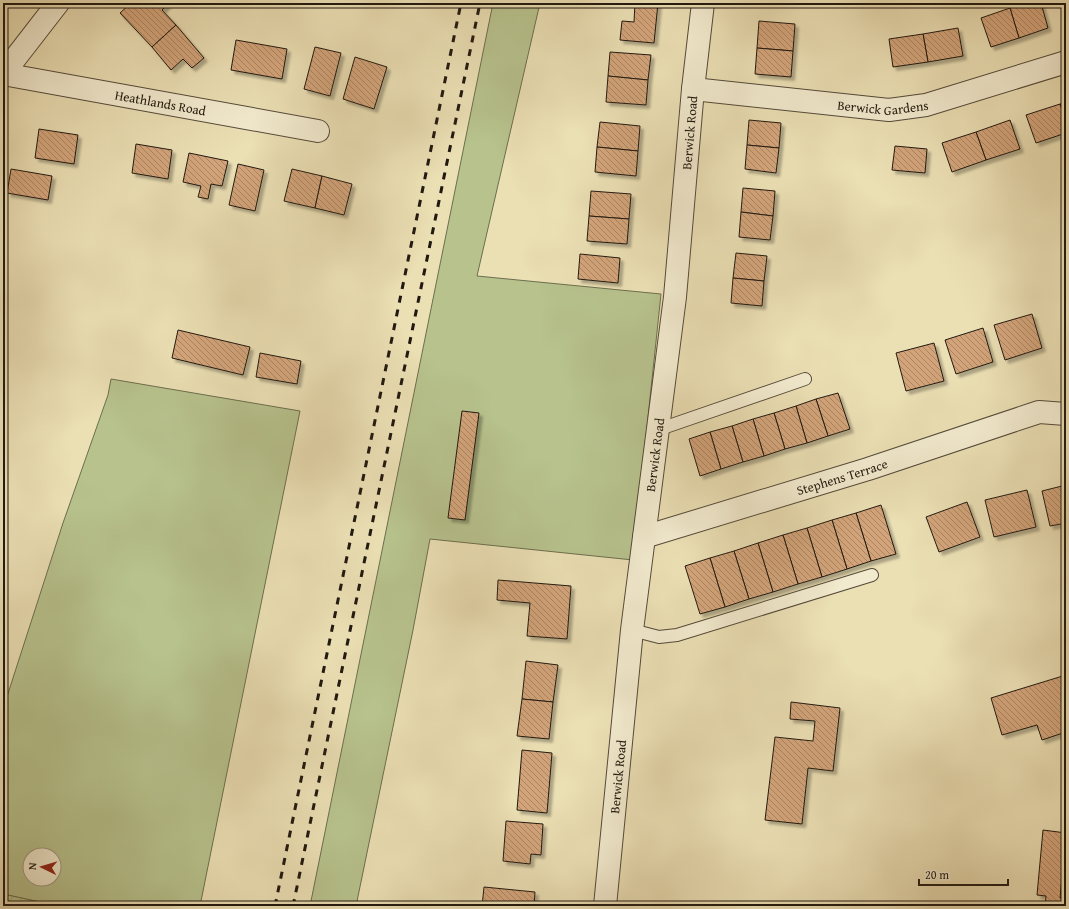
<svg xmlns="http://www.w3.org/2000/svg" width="1069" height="909" font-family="'Gentium Book Plus',serif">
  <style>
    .grass { fill: #b7c28d; stroke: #6c6e4e; fill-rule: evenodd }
    .garden { fill: url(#garden-furrows); stroke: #6c6e4e }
    .building { fill: url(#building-back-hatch); stroke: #211910; filter: url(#shadow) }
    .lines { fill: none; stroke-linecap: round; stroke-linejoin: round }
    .service-casing { stroke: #544a39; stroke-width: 14 }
    .minor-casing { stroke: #544a39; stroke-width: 24 }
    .service { stroke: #f2eace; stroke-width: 12 }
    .minor { stroke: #f2eace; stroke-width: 22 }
    .rail { stroke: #211910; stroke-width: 3; stroke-dasharray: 7 7; stroke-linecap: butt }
    .labels { text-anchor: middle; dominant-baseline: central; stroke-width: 3; stroke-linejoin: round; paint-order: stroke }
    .street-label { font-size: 13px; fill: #211910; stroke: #f2eace }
  </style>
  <defs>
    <pattern id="garden-furrows" width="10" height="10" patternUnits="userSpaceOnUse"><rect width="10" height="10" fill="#b7c28d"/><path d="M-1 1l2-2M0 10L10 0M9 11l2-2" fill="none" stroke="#9da679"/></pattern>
    <pattern id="building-back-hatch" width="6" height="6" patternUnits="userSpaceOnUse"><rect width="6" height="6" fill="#d3a47a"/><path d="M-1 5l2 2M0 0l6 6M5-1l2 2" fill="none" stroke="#ab8563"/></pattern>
    <filter id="shadow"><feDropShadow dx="3.5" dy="3.5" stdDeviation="1" flood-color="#0004"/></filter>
  </defs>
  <rect width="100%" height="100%" fill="#ebdfb4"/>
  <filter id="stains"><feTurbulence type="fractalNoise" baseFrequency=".005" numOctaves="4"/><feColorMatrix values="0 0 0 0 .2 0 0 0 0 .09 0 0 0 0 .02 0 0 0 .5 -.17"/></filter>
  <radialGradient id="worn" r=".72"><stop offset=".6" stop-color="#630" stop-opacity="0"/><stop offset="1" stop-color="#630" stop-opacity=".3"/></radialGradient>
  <g class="grass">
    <path d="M493,3h47l-63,273 184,18 -28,266 -203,-21 -17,91 -57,276h-46z"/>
    <path d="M111,379l189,32 -100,495h-142l-55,-12v-185l60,-186 45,-128zM30,855h24v24h-24z"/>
  </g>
  <path class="garden" d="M3,894l55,12h-55z"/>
  <g class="building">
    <path d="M131,3h38l-7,7 14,15 -24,22 -32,-34z"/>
    <path d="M635,3h23l-4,40 -34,-3 2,-19 12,1z"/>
    <path d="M1026,3h15l7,25 -29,10 -9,-30z"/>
    <path d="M1010,8l9,30 -28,9 -10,-29z"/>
    <path d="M759,21l36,3 -2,27 -36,-3z"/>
    <path d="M176,25l28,33 -12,10 -9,-9 -12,11 -19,-23z"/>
    <path d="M958,28l5,28 -35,6 -5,-28z"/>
    <path d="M923,34l5,28 -35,5 -4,-28z"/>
    <path d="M236,40l51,9 -5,30 -51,-9z"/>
    <path d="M315,47l26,6 -11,43 -26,-7z"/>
    <path d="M757,48l36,3 -2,26 -36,-3z"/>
    <path d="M610,52l41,3 -3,25 -40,-4z"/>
    <path d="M355,57l32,10 -13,42 -31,-10z"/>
    <path d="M608,76l40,4 -2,25 -40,-3z"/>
    <path d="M1066,102v19l-6,-17z"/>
    <path d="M1060,104l6,17v12l-30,10 -10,-28z"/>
    <path d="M749,120l32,3 -2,25 -32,-3z"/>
    <path d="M1010,120l10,29 -34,11 -10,-28z"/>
    <path d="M600,122l40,4 -2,25 -41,-4z"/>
    <path d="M39,129l39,6 -4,29 -39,-6z"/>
    <path d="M976,132l10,28 -34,12 -10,-29z"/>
    <path d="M136,144l36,6 -4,29 -36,-6z"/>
    <path d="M747,145l32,3 -3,25 -31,-4z"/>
    <path d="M895,146l32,3 -2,24 -33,-3z"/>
    <path d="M597,147l41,4 -2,25 -41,-4z"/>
    <path d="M189,153l39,8 -6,25 -11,-2 -3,15 -10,-2 3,-11 -18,-4z"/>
    <path d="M238,164l26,6 -9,41 -26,-6z"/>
    <path d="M11,169l41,7 -4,24 -41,-7z"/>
    <path d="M292,169l30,7 -7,32 -31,-7z"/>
    <path d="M322,176l30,8 -8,31 -29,-7z"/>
    <path d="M743,188l32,3 -2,25 -32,-4z"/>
    <path d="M591,191l40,3 -2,25 -40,-3z"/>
    <path d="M741,212l32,4 -3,24 -31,-3z"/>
    <path d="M589,216l40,3 -2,25 -40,-3z"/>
    <path d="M736,253l31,3 -3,25 -31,-3z"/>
    <path d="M580,254l40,4 -2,25 -40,-4z"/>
    <path d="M733,278l31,3 -2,25 -31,-3z"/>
    <path d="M1032,314l10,34 -37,12 -11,-35z"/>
    <path d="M983,328l10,34 -37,12 -11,-34z"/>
    <path d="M178,330l72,17 -7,28 -71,-17z"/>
    <path d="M934,343l10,38 -38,10 -10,-38z"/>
    <path d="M260,353l41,8 -4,23 -41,-7z"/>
    <path d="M838,393l12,36 -22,7 -12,-37z"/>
    <path d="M816,399l12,37 -21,7 -11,-37z"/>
    <path d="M796,406l11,37 -22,6 -11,-36z"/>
    <path d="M462,411l17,2 -14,107 -17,-2z"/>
    <path d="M774,413l11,36 -21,7 -11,-37z"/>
    <path d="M753,419l11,37 -21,6 -11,-36z"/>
    <path d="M732,426l11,36 -22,7 -11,-37z"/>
    <path d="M710,432l11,37 -21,7 -11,-37z"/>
    <path d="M1066,485v38l-16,3 -8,-35z"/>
    <path d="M1027,490l9,37 -42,10 -9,-37z"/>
    <path d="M967,502l13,35 -41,15 -13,-35z"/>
    <path d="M881,505l15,49 -25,7 -15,-48z"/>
    <path d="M856,513l15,48 -24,8 -15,-49z"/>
    <path d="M832,520l15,49 -25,8 -15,-49z"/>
    <path d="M807,528l15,49 -24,7 -15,-49z"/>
    <path d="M783,535l15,49 -25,8 -15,-49z"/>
    <path d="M758,543l15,49 -24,7 -15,-48z"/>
    <path d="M734,551l15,48 -24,8 -15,-49z"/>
    <path d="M710,558l15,49 -25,7 -15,-48z"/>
    <path d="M498,580l73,6 -4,53 -40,-3 3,-33 -33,-3z"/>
    <path d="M526,661l32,4 -5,37 -31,-3z"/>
    <path d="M1066,675v40l-2,1 2,7v9l-24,8 -5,-15 -35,10 -11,-37z"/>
    <path d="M522,699l31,3 -4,37 -32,-3z"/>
    <path d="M791,702l49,6 -7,63 -25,-3 -6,56 -37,-4 10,-83 38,4 2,-20 -25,-2z"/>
    <path d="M522,750l30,3 -5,60 -30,-3z"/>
    <path d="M506,821l37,3 -2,31 -10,-1 -1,10 -27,-3z"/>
    <path d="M1043,830l23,3 -6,65h6v8h-21l1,-10 -9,-1z"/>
    <path d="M484,887l51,5 -1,14h-52z"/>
  </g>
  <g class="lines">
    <defs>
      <g id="service">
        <path d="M657,430l148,-51"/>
        <path d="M632,630l27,7 18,-2 195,-60"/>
      </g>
      <g id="minor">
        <path id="s1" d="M3,74l315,57"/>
        <path d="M3,74l55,-71"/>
        <path id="s2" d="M693,89l196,21 37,-5 140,-43"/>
        <path id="s3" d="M644,537l224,-68 171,-57 27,2"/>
        <path id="s4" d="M605,906l27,-276 43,-333 18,-208 10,-86"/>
      </g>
    </defs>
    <use href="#service" class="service-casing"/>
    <use href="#minor" class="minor-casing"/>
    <use href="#service" class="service"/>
    <use href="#minor" class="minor"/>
    <g class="rail">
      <path d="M275,906l186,-903"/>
      <path d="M293,906l187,-903"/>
    </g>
  </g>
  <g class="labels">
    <g class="street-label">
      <text stroke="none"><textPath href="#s1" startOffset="160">Heathlands Road</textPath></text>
      <text stroke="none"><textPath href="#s2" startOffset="191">Berwick Gardens</textPath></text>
      <text stroke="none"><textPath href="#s4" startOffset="778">Berwick Road</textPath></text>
      <text stroke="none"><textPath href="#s4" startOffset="454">Berwick Road</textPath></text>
      <text stroke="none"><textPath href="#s3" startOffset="207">Stephens Terrace</textPath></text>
      <text stroke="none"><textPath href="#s4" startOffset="130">Berwick Road</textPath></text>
    </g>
  </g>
  <rect width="1069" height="909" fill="none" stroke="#ebdfb4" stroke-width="16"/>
  <rect x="4" y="4" width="1061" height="901" fill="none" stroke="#211910" stroke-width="2"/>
  <rect x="8" y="8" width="1053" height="893" fill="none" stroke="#211910"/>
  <g transform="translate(42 867) rotate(275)"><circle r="19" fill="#f2eace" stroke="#9e9682"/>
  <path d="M0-3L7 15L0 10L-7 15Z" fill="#8f2418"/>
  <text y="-6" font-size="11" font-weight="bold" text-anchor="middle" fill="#211910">N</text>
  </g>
  <path d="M919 879v6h89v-6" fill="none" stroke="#211910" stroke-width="2"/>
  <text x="925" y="879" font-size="12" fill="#211910" stroke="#f2eace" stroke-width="3" paint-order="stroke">20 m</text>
  <rect width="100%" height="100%" filter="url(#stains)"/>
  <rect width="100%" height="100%" fill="url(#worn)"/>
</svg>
